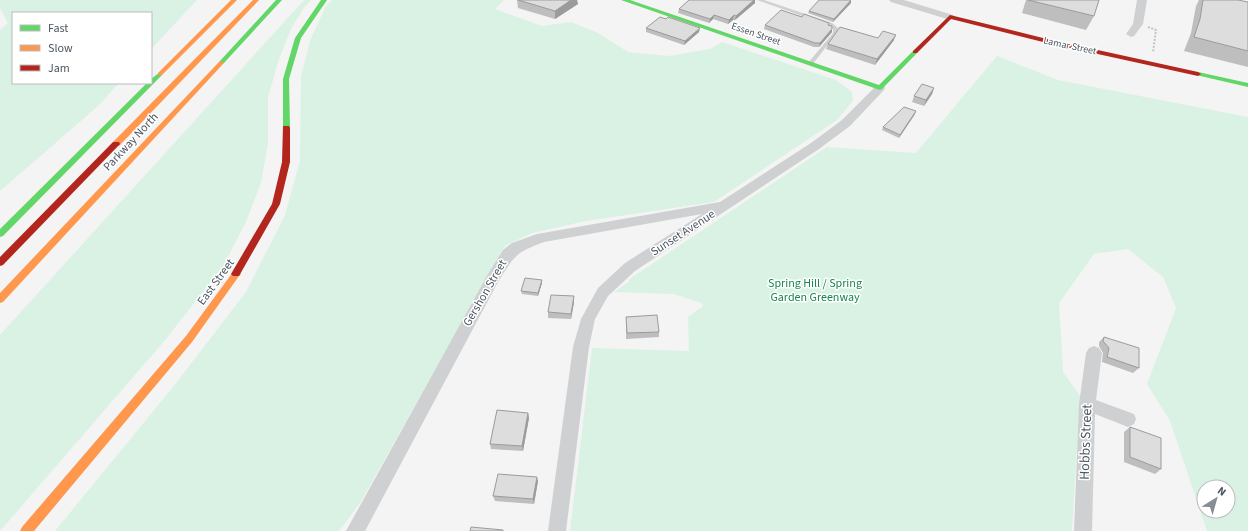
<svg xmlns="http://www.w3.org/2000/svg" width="1248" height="531" font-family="'Source Sans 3',sans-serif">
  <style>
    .green { fill: #d9f2e3; fill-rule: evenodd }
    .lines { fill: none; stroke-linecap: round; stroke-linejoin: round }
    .path { stroke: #bcc7c4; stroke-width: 2; stroke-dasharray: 2 1.5; stroke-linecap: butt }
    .lane { fill: #ced0d2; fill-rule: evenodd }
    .street { fill: #ced0d2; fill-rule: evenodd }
    .fast { fill: #63d668; fill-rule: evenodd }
    .slow { fill: #ff974d; fill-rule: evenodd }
    .jam { fill: #b3261e; fill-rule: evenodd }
    .wall { fill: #bebebf }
    .shaded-wall { fill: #9b9b9b }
    .building { fill: #ddddde; stroke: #9b9b9b }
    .labels { text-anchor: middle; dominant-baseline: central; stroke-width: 3; stroke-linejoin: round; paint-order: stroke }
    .far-street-label { font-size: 10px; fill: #4a5661; stroke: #fff }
    .street-label { font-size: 12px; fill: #4a5661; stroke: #fff }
    .park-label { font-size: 12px; fill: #17864f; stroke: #fff }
    .near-street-label { font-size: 14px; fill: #4a5661; stroke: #fff }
  </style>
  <rect width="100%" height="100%" fill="#f4f4f4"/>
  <g class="green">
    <path d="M0,0h197l-46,49v-36h-138v70h106l-21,23 -98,85v-161l8,-7 -8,-15z"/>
    <path d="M304,0h7l-8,9 -12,20 -12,30 -11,38v46l-7,40 -16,41 -22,42 -57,73 -166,192v-196z"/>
    <path d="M332,0h172l-9,9 47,17 29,-4 27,11 30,19 41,4 41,-7 12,-7 114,38 16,12 1,9 -16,19 -123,82 -128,19 -54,12 -27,13 -145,257 -21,28h-284l118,-144 73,-95 39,-77 15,-54 1,-85 10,-38 15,-32z"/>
    <path d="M997,56l61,24 190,37v414h-41l-37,-110 -23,-37 29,-76 -13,-31 -35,-28 -34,5 -35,49 4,69 17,24 -8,135h-502l22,-183 97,3 -1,-34 15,-11 -1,-3 -29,-9 -59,-2 16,-11 -2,-1 199,-133 89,6zM1204,487h24v24h-24z"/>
  </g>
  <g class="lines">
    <path class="path" d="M1148,27l8,3 -3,22"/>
    <path class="lane" d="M757,0h7l68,23 6,5 -1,5 -25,32h-4v-2l25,-30v-5l-5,-3z"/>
    <g class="street">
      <path d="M889,0h15l49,15 2,2 -5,3 -3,-1 -56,-17z"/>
      <path d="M1137,0h10l-4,24 -9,12 -3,1 -5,-3 7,-10z"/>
      <path d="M880,85l4,1 1,2 -1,2 -34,36 -31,23 -184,122 -27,25 -13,23 -6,28 -23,184h-18l25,-184 8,-28 17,-31 27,-25 77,-49 -158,28c-29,11 -29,13 -46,40l-133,249h-19l142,-257 15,-24 9,-7 25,-9 183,-32 91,-59 31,-23 34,-34z"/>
      <path d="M1094,346l5,2 3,5 -6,47 38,14 2,5 -2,5 -6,3 -33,-13 -3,117h-18l5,-127 7,-51 3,-5z"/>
    </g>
    <g class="fast">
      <path d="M276,0h6l-59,64h-4v-2z"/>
      <path d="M321,0h6l-26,38 -12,41 1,49 -1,2h-6v-51l12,-41z"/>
      <path d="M621,0h9l249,85 34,-34 5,1 -36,37 -2,1z"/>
      <path d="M160,72l2,1v2l-159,161 -3,1v-8l147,-146h4v-4z"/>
      <path d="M1198,72l50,11v4l-52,-12v-2z"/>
    </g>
    <g class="slow">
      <path d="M231,0h6l-75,75h-4v-2z"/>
      <path d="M253,0h6l-140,146h-6v-4z"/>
      <path d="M221,61l2,1v2l-220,238 -3,1v-10l219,-231z"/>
      <path d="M236,271l3,1 2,2 -2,2 -47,66 -158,189h-14l2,-4 164,-191 47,-64z"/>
    </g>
    <g class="jam">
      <path d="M950,15l93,23 155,34 3,2 -3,2 -155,-34 -92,-23 -34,34h-4v-2z"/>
      <path d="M283,126h6l1,2v34l-10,42 -41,72h-6l-2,-2 41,-70 10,-42z"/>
      <path d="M113,142h6l1,2 -117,121 -3,1v-9z"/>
    </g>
  </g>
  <g class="wall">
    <path d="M517,0h60l1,4 -23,15 -37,-11z"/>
    <path d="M689,0h66v3l-20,17h-2l-5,4 -15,-5 -4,4 -31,-10 1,-4z"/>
    <path d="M1026,0h73l-5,16 -8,14 -64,-17z"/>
    <path d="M1199,0h39l10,2v65l-64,-16 7,-18 5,-27z"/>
    <path d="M851,3l-18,19 -25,-9 1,-2z"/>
    <path d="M666,19l33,13 -15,13 -38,-13v-4z"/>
    <path d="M765,25h64l3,7 -13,15h-5l-50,-18z"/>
    <path d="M878,38l16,2 -19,25 -49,-16 2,-5z"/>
    <path d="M934,88l-2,6 -8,12 -12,-4 2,-6z"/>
    <path d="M915,114l-16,24 -17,-8 1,-3z"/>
    <path d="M542,280v3l-4,13 -16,-2 -1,-3z"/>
    <path d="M574,296v6l-3,17 -23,-1v-6z"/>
    <path d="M626,317l33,15v5l-33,2z"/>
    <path d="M1104,337l35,31 -6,5 -31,-11 1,-9 -4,-7v-4z"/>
    <path d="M528,413l1,5 -6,33 -32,-2 -1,-5z"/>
    <path d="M1130,427l31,42 -6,5 -31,-12v-30z"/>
    <path d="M538,481l-4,23 -39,-3 -2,-5z"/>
  </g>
  <g class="shaded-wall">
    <path d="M571,0h6l1,4 -23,15v-8z"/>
    <path d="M754,0h1v3l-20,17 1,-4z"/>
    <path d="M851,0v3l-18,19 1,-3z"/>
    <path d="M714,15l-1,4 -4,4 1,-4z"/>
    <path d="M734,15l-1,5 -5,4 1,-4z"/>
    <path d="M700,28l-1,4 -15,13 1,-4z"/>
    <path d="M832,29v3l-13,15 1,-4z"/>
    <path d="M896,35l-2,5 -19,25 2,-6z"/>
    <path d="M934,88l-2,6 -8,12 2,-6z"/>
    <path d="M916,111l-1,3 -16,24 1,-3z"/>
    <path d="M542,280v3l-4,13v-3z"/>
    <path d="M574,296v6l-3,17v-5z"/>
    <path d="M528,413l1,5 -6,33 -1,-5z"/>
    <path d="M537,477l1,4 -4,23 -1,-5z"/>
  </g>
  <g class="building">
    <path d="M518,0h53l-16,11z"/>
    <path d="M689,0h65l-18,16 -2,-1 -5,5 -15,-5 -4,4 -31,-10z"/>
    <path d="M819,0h32l-17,19 -25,-8z"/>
    <path d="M1028,0h71l-5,16z"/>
    <path d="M1203,0h35l10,2v49l-54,-14 6,-18z"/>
    <path d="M781,10l21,7 2,-3 25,9 -1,2 4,1v3l-12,14h-5l-50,-18z"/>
    <path d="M660,17l6,2 2,-2 32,11 -15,13 -39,-13z"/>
    <path d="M840,27l38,11 5,-7 13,4 -19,24 -49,-15z"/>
    <path d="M922,84l12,4 -8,12 -12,-4z"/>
    <path d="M904,107l12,4 -16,24 -17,-8z"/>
    <path d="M525,278l17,2 -4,13 -17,-2z"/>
    <path d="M551,295l23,1 -3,18 -23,-2z"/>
    <path d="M657,315l2,17 -32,1 -1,-16z"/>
    <path d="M1104,337l35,11v20l-32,-11 2,-9 -6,-7z"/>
    <path d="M497,410l31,3 -6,33 -32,-2z"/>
    <path d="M1130,427l31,11v31l-31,-12z"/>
    <path d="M498,474l39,3 -4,22 -40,-3z"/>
    <path d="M471,527l32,3v1h-33z"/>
  </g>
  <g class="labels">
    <g class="far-street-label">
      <text transform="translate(756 34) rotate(19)">Essen Street</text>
      <text transform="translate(1070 46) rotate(12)">Lamar Street</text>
    </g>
    <g class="street-label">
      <text transform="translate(131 142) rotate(-47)">Parkway North</text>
      <text transform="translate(683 233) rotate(-33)">Sunset Avenue</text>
      <text transform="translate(216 282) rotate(-54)">East Street</text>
      <text transform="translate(485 293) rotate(-60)">Gershon Street</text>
    </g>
    <g class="park-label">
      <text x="815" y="283">Spring Hill / Spring<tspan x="815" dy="14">Garden Greenway</tspan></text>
    </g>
    <g class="near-street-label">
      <text transform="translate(1086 442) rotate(-88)">Hobbs Street</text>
    </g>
  </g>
  <rect x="12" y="12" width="140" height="72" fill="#ffffff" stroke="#b7bbc0"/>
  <rect x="20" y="25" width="20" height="6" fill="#63d668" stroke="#b7bbc0"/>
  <text x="48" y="32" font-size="12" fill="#4a5661">Fast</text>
  <rect x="20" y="45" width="20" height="6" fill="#ff974d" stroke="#b7bbc0"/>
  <text x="48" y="52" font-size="12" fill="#4a5661">Slow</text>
  <rect x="20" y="65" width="20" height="6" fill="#b3261e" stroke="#b7bbc0"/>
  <text x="48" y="72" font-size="12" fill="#4a5661">Jam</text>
  <g transform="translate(1216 499) rotate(37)"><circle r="19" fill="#ffffff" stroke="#b7bbc0"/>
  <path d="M0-3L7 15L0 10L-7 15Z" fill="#868d94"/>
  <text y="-6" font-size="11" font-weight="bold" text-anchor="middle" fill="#4a5661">N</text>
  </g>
</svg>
